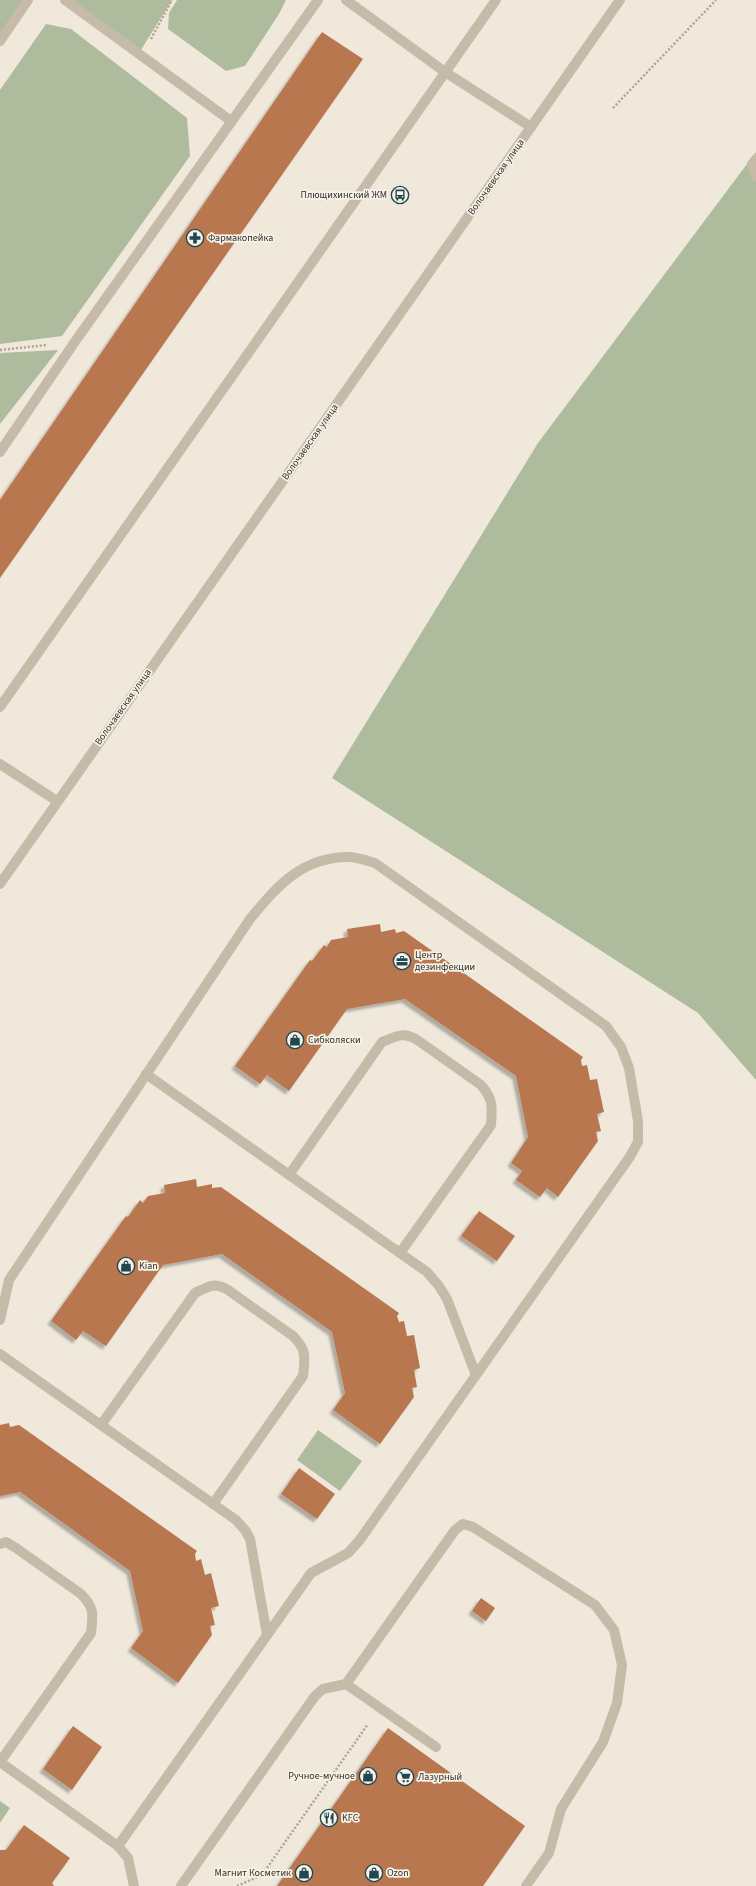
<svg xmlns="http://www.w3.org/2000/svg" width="756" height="1886" font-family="'Source Sans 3',sans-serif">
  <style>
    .green { fill: #aebc9d }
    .building { fill: #b9774f; filter: url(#shadow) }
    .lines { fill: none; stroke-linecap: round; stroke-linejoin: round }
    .path { stroke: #b1a493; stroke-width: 2.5; stroke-dasharray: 2 2; stroke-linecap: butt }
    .service { stroke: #c6baa9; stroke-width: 10 }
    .minor { stroke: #c6baa9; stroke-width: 10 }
    .tertiary { stroke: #c6baa9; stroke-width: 10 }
    .labels { text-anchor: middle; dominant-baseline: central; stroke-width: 3.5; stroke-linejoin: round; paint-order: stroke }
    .street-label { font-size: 10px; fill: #332d28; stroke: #f7f2e7 }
    .poi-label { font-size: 10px; fill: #332d28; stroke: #f7f2e7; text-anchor: start }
  </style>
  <defs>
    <filter id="shadow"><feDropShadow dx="-3.5" dy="3.5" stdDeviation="1" flood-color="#0004"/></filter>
  </defs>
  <rect width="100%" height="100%" fill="#efe8db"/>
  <g class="green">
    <path d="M0,0h28l-28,40z"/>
    <path d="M65,0h107l-33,53z"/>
    <path d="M177,0h109l-7,14 -34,52 -19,5 -58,-42 1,-16z"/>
    <path d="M46,24l25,5 116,89 3,38 -128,180 -62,8v-254z"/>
    <path d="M756,152v928l-58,-67 -366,-235 206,-335z"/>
    <path d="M58,350l-58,74v-71z"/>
    <path d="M318,1430l44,31 -22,30 -43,-31z"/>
    <path d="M0,1801l10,7 -10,15z"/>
  </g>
  <g class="building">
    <path d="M322,32l41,27 -363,519v-78z"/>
    <path d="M380,924l1,8 14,-3 1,4 8,-2 179,126 -2,3 1,6 5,-1 3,15 7,-1 7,33 -7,2 4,17 -5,1 2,9 -40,56 -11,-9 -7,9 -24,-17 6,-9 -11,-8 17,-26 -12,-61 -111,-77 -58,10 -58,82 -22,-16 -7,9 -25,-18 75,-106 2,1 12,-16 3,2 4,-7 17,-3 -1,-8z"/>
    <path d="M196,1179l1,8 15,-3v4l9,-1 178,126 -2,3 2,6 5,-1 3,15 7,-1 6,33 -6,2 3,17 -5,1 2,9 -34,47 -47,-34 12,-17 -13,-61 -110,-78 -59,11 -57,81 -23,-15 -7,9 -25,-19 75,-105 2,1 12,-17 3,3 5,-7 17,-3 -1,-8z"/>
    <path d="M479,1211l36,25 -18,25 -36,-25z"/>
    <path d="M9,1423l1,4 9,-2 178,126 -2,3 1,7 5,-2 4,16 6,-2 8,33 -8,2 4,17 -5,1 2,9 -34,48 -47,-35 12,-17 -13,-60 -110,-79 -20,4v-71z"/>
    <path d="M299,1468l36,26 -18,25 -36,-25z"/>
    <path d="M481,1598l14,10 -9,13 -14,-10z"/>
    <path d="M73,1726l29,21 -30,43 -29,-21z"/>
    <path d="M388,1728l137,98 -42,60h-206z"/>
    <path d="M24,1825l46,33 -18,25 2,3h-54v-36h6z"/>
  </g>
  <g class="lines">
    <g class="path">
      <path d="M151,39l21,-39"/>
      <path d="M613,108l103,-108"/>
      <path d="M0,350l47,-5"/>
      <path d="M237,1886l25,-11 106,-151"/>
    </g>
    <g class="service">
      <path d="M65,0l166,121"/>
      <path d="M0,41l28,-41"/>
      <path d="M756,159l-4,5 4,12"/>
      <path d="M0,452l74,-109 244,-343"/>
      <path d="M0,707l496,-707"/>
      <path d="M0,764l57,37"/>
      <path d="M146,1074l281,198 12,14 8,13 29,76"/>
      <path d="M289,1175l93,-133c15,-6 20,-10 34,-3l65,46c13,15 11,22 10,40l-91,128"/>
      <path d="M0,1320l9,-40 241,-361c28,-34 53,-63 101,-62 8,1 17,4 24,6l231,163 15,21 8,21 9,53v21l-9,16 -270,383 -11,12 -37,20 -193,273"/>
      <path d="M0,1354l236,166 9,10 5,9 17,96"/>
      <path d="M101,1425l94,-132c14,-7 19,-11 33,-3l65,46c14,14 12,21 10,40l-90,128"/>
      <path d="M0,1544l6,-2 10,6 65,46c14,14 12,21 10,39l-91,129"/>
      <path d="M346,1684l109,-154 8,-6 10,3 122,78 19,25 8,35 -5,38 -14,39 -42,67 -12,44 -23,33"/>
      <path d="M0,1762l118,84 10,12 6,28"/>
      <path d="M181,1886l134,-190 8,-7 23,-5 90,63"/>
    </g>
    <path class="minor" d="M346,0l99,72 86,55"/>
    <path class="tertiary" d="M0,884l620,-884"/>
  </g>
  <defs>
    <symbol id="bus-ring" viewBox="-11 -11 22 22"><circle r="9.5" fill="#f7f2e7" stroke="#224751" stroke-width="1.5"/><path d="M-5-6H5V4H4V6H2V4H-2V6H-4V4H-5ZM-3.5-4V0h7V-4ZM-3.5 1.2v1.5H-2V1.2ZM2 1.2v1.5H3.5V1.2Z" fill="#224751"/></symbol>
    <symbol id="pharmacy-ring" viewBox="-11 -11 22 22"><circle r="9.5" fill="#f7f2e7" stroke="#224751" stroke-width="1.5"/><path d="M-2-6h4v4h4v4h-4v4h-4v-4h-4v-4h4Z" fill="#224751"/></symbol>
    <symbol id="office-ring" viewBox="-11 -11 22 22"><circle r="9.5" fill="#f7f2e7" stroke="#224751" stroke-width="1.5"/><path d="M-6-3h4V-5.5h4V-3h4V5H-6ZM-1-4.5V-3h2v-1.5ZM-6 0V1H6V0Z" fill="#224751"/></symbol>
    <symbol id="shop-ring" viewBox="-11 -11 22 22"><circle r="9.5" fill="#f7f2e7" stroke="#224751" stroke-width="1.5"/><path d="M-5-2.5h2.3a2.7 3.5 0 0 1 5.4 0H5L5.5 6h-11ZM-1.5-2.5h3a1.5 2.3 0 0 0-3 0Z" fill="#224751"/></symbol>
    <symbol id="supermarket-ring" viewBox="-11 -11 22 22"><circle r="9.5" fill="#f7f2e7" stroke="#224751" stroke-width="1.5"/><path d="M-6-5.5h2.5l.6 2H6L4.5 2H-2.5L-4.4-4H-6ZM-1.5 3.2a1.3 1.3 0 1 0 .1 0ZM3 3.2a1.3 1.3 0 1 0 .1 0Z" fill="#224751"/></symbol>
    <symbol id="restaurant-ring" viewBox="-11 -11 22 22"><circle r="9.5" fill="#f7f2e7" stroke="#224751" stroke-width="1.5"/><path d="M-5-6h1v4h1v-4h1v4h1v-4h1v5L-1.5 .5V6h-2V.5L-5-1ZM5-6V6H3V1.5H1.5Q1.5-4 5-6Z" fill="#224751"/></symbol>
  </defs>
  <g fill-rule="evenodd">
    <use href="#bus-ring" x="390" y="185" width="20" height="20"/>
    <use href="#pharmacy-ring" x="185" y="228" width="20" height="20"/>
    <use href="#office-ring" x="392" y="951" width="20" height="20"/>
    <use href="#shop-ring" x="285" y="1030" width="20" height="20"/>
    <use href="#shop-ring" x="116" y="1256" width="20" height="20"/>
    <use href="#shop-ring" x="358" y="1766" width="20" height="20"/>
    <use href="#supermarket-ring" x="395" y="1767" width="20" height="20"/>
    <use href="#restaurant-ring" x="319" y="1808" width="20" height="20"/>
    <use href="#shop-ring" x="294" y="1863" width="20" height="20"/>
    <use href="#shop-ring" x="364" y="1863" width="20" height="20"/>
  </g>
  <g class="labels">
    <g class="street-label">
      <text transform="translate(496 177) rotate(-55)">Волочаевская улица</text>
      <text transform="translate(310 442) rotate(-55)">Волочаевская улица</text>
      <text transform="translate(123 707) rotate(-55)">Волочаевская улица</text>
    </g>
    <g class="poi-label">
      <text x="387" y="195" text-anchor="end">Плющихинский ЖМ</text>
      <text x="208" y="238">Фармакопейка</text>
      <text x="415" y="955">Центр<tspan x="415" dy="12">дезинфекции</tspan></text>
      <text x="308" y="1040">Сибколяски</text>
      <text x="139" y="1266">Kian</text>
      <text x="355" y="1776" text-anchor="end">Ручное-мучное</text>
      <text x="418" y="1777">Лазурный</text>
      <text x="342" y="1818">KFC</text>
      <text x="291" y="1873" text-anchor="end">Магнит Косметик</text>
      <text x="387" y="1873">Ozon</text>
    </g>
  </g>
</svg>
